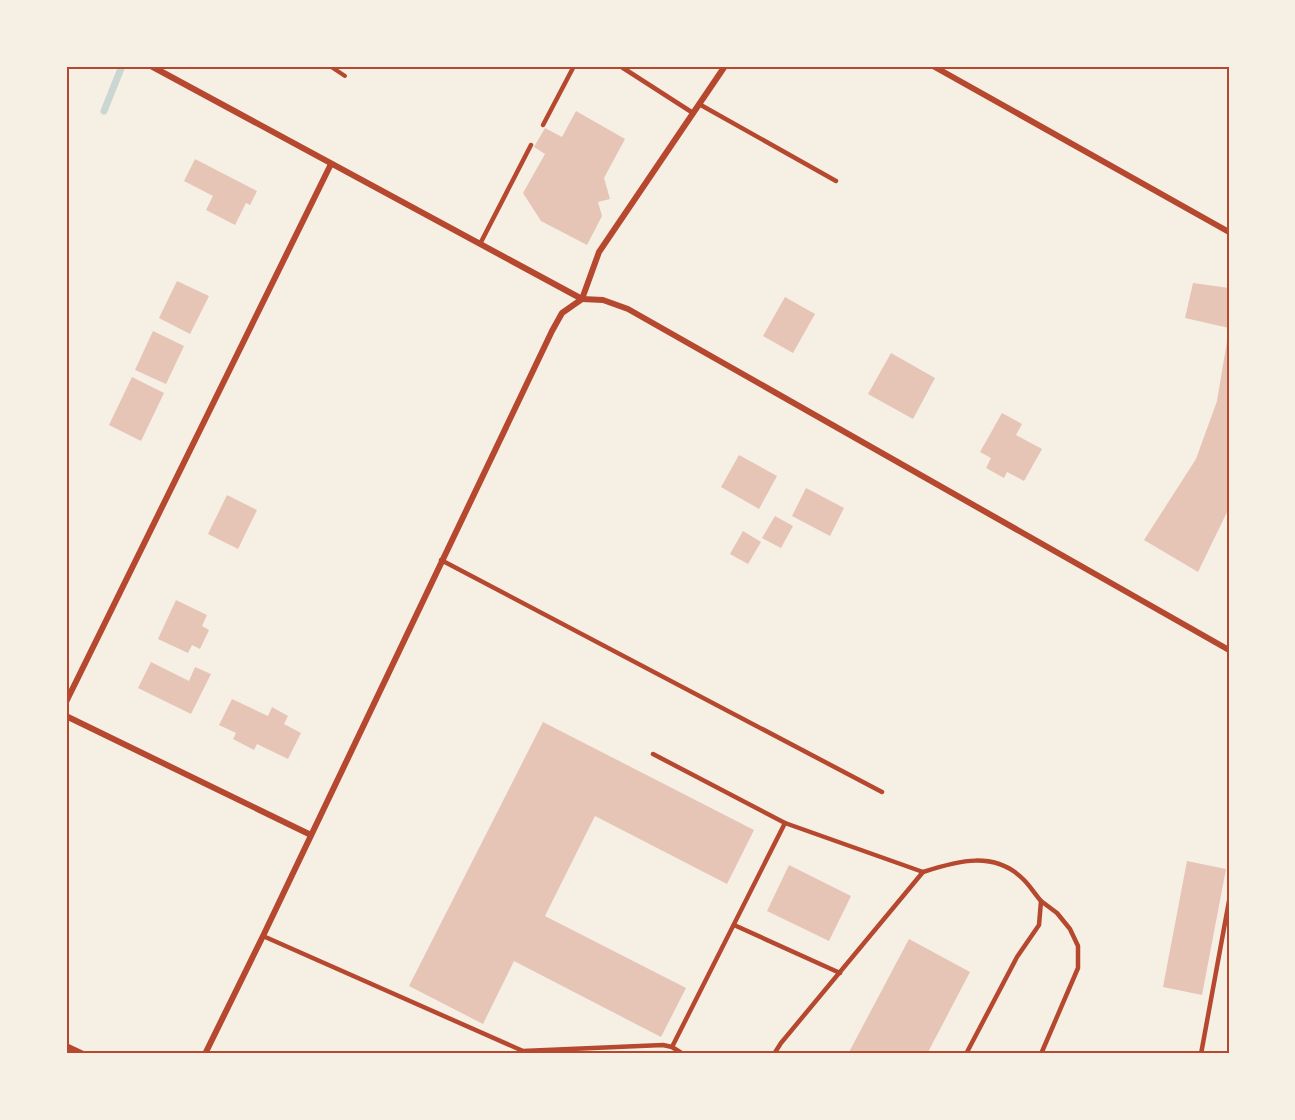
<svg xmlns="http://www.w3.org/2000/svg" width="1295" height="1120" font-family="'Noto Serif',serif">
  <style>
    .lines { fill: none; stroke-linecap: round; stroke-linejoin: round }
    .stream { stroke: #c9d6d2; stroke-width: 7 }
    .building { fill: #e6c5b7 }
    .path { stroke: #b5482f; stroke-width: 4 }
    .service { stroke: #b5482f; stroke-width: 4.5 }
    .minor { stroke: #b5482f; stroke-width: 6 }
    .neatline { fill: none; stroke: #b5482f; stroke-width: 2 }
  </style>
  <rect width="100%" height="100%" fill="#f6efe4"/>
  <g class="lines">
    <path class="stream" d="M104,111l18,-45"/>
  </g>
  <g class="building">
    <path d="M576,111l49,28 -21,39 6,21 -12,3 4,14 -15,29 -46,-24 -18,-28 22,-39 -11,-7 11,-19 17,9z"/>
    <path d="M195,159l62,32 -7,14 -4,-2 -11,22 -29,-15 7,-14 -29,-15z"/>
    <path d="M177,281l32,15 -19,38 -31,-16z"/>
    <path d="M1193,283l36,5v40l-44,-10z"/>
    <path d="M785,297l30,17 -22,39 -30,-17z"/>
    <path d="M153,331l31,15 -18,38 -31,-14z"/>
    <path d="M1228,335l1,173 -31,64 -54,-32 52,-81 21,-58z"/>
    <path d="M891,353l44,25 -22,41 -45,-25z"/>
    <path d="M132,377l32,16 -23,48 -32,-16z"/>
    <path d="M1002,413l20,11 -6,11 26,14 -18,32 -17,-9 -3,6 -18,-10 5,-10 -11,-6z"/>
    <path d="M739,455l38,21 -18,33 -38,-22z"/>
    <path d="M806,488l38,20 -14,28 -38,-20z"/>
    <path d="M227,495l30,15 -19,39 -30,-15z"/>
    <path d="M775,516l18,10 -12,22 -19,-10z"/>
    <path d="M743,531l18,11 -13,22 -18,-10z"/>
    <path d="M176,600l31,15 -5,11 7,4 -9,19 -8,-4 -4,8 -30,-14z"/>
    <path d="M151,662l38,19 6,-14 16,7 -20,40 -53,-26z"/>
    <path d="M232,699l36,17 4,-9 16,9 -4,8 17,9 -13,26 -31,-15 -3,6 -21,-11 3,-6 -17,-8z"/>
    <path d="M543,722l211,108 -27,54 -132,-68 -50,100 141,72 -25,49 -147,-76 -31,63 -74,-38z"/>
    <path d="M1187,861l39,8 -24,126 -39,-8z"/>
    <path d="M789,865l62,31 -22,45 -62,-30z"/>
    <path d="M909,939l61,33 -43,82h-79z"/>
  </g>
  <g class="lines">
    <path class="path" d="M330,66l15,10"/>
    <g class="service">
      <path d="M620,66l73,47"/>
      <path d="M699,104l137,77"/>
      <path d="M543,125l31,-59"/>
      <path d="M480,244l51,-99"/>
      <path d="M441,560l441,232"/>
      <path d="M653,754l132,69 -113,224"/>
      <path d="M785,823l138,49"/>
      <path d="M734,925l106,48"/>
      <path d="M263,936l260,115 140,-6 9,2 11,7"/>
      <path d="M774,1054l7,-11 142,-171c34,-11 72,-22 101,8 6,6 11,14 17,21l-2,24 -22,32 -51,97"/>
      <path d="M1041,1054l37,-86v-22l-8,-17 -13,-16 -16,-12"/>
      <path d="M1201,1054l28,-153"/>
    </g>
    <g class="minor">
      <path d="M151,66l431,233 21,1 25,9 601,341"/>
      <path d="M933,66l296,166"/>
      <path d="M66,702l265,-538"/>
      <path d="M66,716l245,119"/>
      <path d="M66,1046l17,8"/>
      <path d="M205,1054l58,-118 289,-605 10,-18 20,-14 17,-47 126,-186"/>
    </g>
  </g>
  <rect width="1295" height="1120" fill="none" stroke="#f6efe4" stroke-width="135"/>
  <rect x="68" y="68" width="1160" height="984" class="neatline"/>
</svg>
